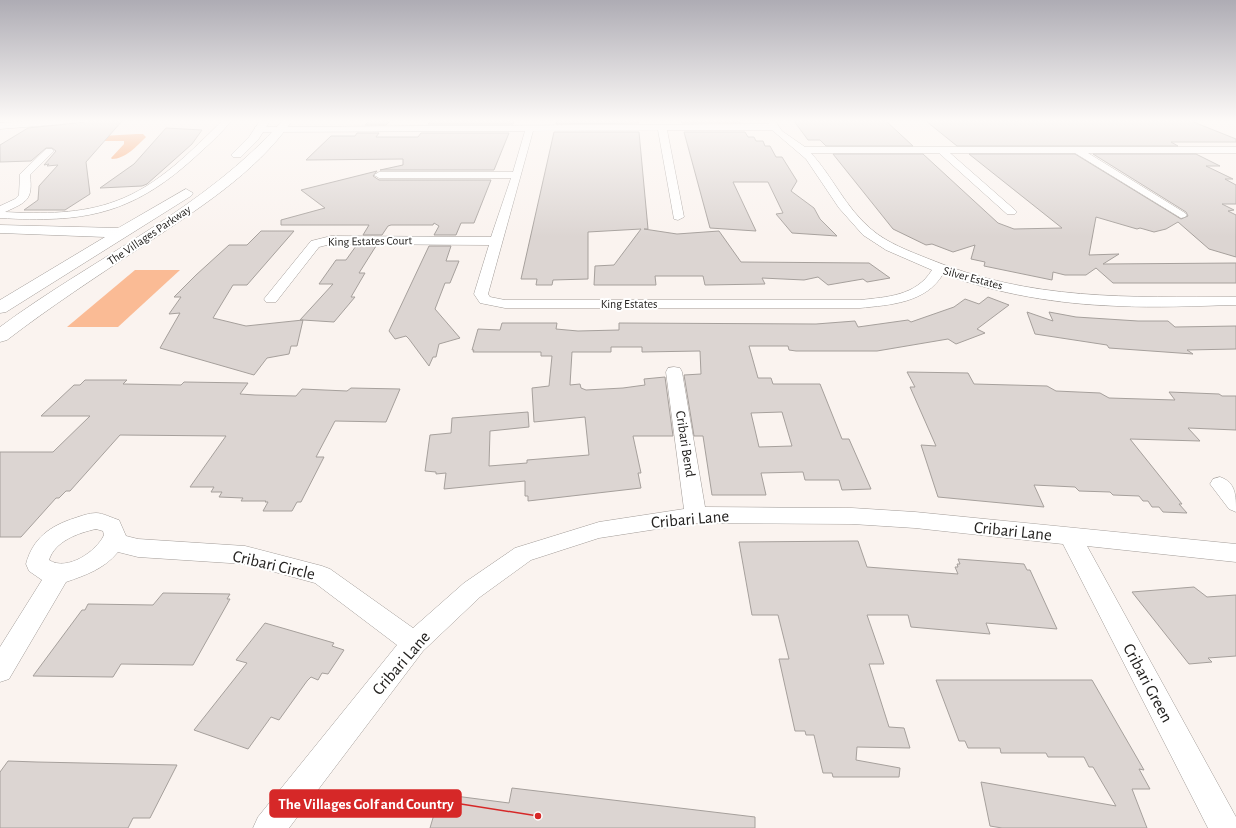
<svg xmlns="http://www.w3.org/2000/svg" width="1236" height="828" font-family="'Alegreya Sans',sans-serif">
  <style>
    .green { fill: #fabb95 }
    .water { fill: #f89f66 }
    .building { fill: #dcd5d2; stroke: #a6a09c; fill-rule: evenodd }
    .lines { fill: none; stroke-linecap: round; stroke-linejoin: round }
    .minor-casing { stroke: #a29c98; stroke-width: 1 }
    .tertiary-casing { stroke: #a29c98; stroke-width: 1 }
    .minor { fill: #fff; fill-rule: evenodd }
    .tertiary { fill: #fff; fill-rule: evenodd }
    .labels { text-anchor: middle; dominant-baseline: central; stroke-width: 4; stroke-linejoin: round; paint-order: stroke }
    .far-street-label { font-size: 12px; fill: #252321; stroke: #fff }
    .street-label { font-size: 14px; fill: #252321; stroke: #fff }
    .near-street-label { font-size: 17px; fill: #252321; stroke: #fff }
    .leader { fill: none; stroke: #d62828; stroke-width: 1.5 }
    .callout-dot { fill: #d62828; stroke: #fff; stroke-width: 1.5 }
    .callout { fill: #d62828; stroke: #d62828; stroke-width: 1.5 }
    .callout-label { font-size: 15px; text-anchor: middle; font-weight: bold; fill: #fff }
  </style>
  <rect width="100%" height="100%" fill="#faf3ef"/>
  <path class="green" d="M135,270h45l-62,57h-51z"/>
  <path class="water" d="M137,134h6l3,3c-9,9 -21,22 -34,22l-1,-1 13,-14v-3h-42l20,-5z"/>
  <g class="building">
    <path d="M95,121h27l-36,41 4,32 -25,16h-41l14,-10 1,-14 19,-21 -11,1 2,-2 -5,1 12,-14 -4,-3h-6l-15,13 -31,1v-17l28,-17z"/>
    <path d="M369,121h21l-4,4h-21z"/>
    <path d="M431,121h83l-1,3h-85z"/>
    <path d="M557,121h82v2l-83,1z"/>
    <path d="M681,121h58l1,2h-58z"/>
    <path d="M794,121h92l27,25h-87l-6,-6h-12z"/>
    <path d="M926,121h265l45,18v3h-65l7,4h-221z"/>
    <path d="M166,128l36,2 -10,14 -45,40 -5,2 -42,2 34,-24z"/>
    <path d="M554,132h85l9,97h-4l33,5 42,-3 22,31 128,1 21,15 -23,4 -4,-3 -35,6 -10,-8 -14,3 -42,-2 3,6 -60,1 -2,-9h-48l1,9h-62l1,-19 19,-1 27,-36 -53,3v47l-35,1 -1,5h-16l1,-6h-16z"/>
    <path d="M684,132h61l3,5h6l2,4h7l2,5h5l6,11h6l15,24 -6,10 23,17 6,11 17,17 -45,-3 -16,-19 7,-1 -15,-31h-35l23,49 -46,-3z"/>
    <path d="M357,133h22l-3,4h42l3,-4h88l-15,37h-114l23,-5v-6l-97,1 25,-24h24z"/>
    <path d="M833,154h90l75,69 16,6 48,-1 -93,-74h106l106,65 7,-3 -2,-4 -93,-58h103l24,12h-14l27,13h-8l11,6v19h-14l12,6 -6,1 8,4v42l-27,-8 -31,-27 -12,7 -12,3 -14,-4 -3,1 -41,-12 -7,38 30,-1 -16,10 133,-1v20h-123l-17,-15 -10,7h-21l-12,-3 -1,8 -68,-14 1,-4 -14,-3 4,-14 -22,7 -21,-8 -6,1 -33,-16z"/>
    <path d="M377,171l-4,5 6,4h112l-17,43h-13l-5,12h-22l5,-9 -5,-3 -1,2h-42l-3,1 -6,9h-19l6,-10h-88v-5l44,-12 -24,-18z"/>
    <path d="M261,231h33l-47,54h-14l-20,33 33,8 57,-6h-3l33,-36h-14l17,-24h10l10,-14h20l-17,27h6l-14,24h4l-21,25 -31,-2 -6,26h-6l-2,8 -22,4 -13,17 -94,-27 20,-35 -11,1 12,-17h-7l22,-22 33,-30h18z"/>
    <path d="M429,246h22l-5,15h13l-9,22h-5l-10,26 25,29 -21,6 -3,13h-3l-4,9 -20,-27 -3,-3 -11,3 -6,-8z"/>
    <path d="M988,297l21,8 -32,24 8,4 -29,11 -8,-5 -71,12h-81l-7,-1 -1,-4h-39l9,32h13l2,6h47l22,55h7l22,50 -29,1 -3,-10h-34l-2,-8 -42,1 5,22h-54l-9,-59h-9l-10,-61 17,-1 -1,-23 -58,1v-5h-31v5h-39l-2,33 10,-1 1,4 5,2 37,-2 22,-3 -1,-6 21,-2 8,59h-40l8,37h-3l3,15 -113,13v-5h-3v-15l-81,8 2,-16 -10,1v-2l-11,-1 5,-36 21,-2 1,-15 76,-6 1,15 -39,4 -1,35 38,-3v-3l62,-5 -4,-38 -51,5 -2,-34 17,-2 3,-30h-11v-4h-68l1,-2h-2l6,-21 22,1 2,-7h55l-1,6 22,2 41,-1v-7l197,1 39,-3 3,6 50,-7 3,2 43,-15 11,-8 14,5zM782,412l10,34 -33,1 -8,-34z"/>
    <path d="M1027,312l26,9 -4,-9 27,5 62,4h30l7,6 61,-1v23l-49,1 6,4 -84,-6 -2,-3 -72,-11z"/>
    <path d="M907,372l61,1 6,11 73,2 9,5 44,2 9,5 66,2 -6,-8 50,2 3,2h14v34l-48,-2 12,13 -70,-2 52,65h-3l8,9 -24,-1 -4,-5h-7l-4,-6h-5l-4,-5 -26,-1 -3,-3 -31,-1 -4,-4 -41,-2 10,22 -106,-10 -17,-52 15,1 -26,-59h5z"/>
    <path d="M85,380h42l-4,4 58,1 3,-3 64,1 -8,11 15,1 41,1 6,-7 45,2 4,-3 49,1 -14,33 -51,-1 -19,36h8l-23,45h-4l-5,9h-29l5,-9h-3l1,-1h-25l2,-3 -24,-1 3,-5h-11l3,-5h-24l36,-51 -106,-1 -50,56h-4l-7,7h-3l-35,39h-21v-85h53l37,-36h-49l33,-31h6z"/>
    <path d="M858,541l9,26 91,7 -3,-7h3l-1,-3h3l-2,-5 66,5 3,6h3l27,59 -71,-6 4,11 -79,-7 -3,-12h-41l17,49h-15l20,63 15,1 6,20 -53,-1 -1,13 44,8 -1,9h-66l-1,-4h-9l-9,-38h-8l-1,-4h-10l-16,-72h10l-11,-44h-26l-13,-73z"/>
    <path d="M1194,587l13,10 29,-2v61l-28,2 4,4 -23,2 -57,-72z"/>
    <path d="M163,593l67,1 -3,5h3l-37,66 -72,-1 -8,13 -80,-1 49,-66h3l3,-6 65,1z"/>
    <path d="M265,623l69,20 -2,3 12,4 -16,24 -6,-1 -4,7 -7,-3 -4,4 -28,39 -8,-3 -23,32 -54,-19 53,-67 -11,-3z"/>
    <path d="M936,680h156l52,90 -5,-1 11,20h-18l15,39h-145l-12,-2 -9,-44 135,24 -23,-39h-4l-5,-10h-36l-2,-4h-45l-1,-5h-32l-3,-7h-6z"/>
    <path d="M8,761l29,1 140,3 -27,53h-17l-5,10h-128v-56z"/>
    <path d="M512,788l243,29v11h-325l10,-34 69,9z"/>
  </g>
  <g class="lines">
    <defs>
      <g id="minor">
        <path d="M32,121h35l-4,3 -63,5v-6z"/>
        <path d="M222,121h9c-10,13 -24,25 -37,37 -63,57 -111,65 -194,60v-12l15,-7 4,-4 1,-21 26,-25h6l2,2 -24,24c3,25 -3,27 -25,37 37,2 77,2 111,-11 42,-15 75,-50 106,-80z"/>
        <path d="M767,121h8l7,10 23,16h431v6h-148l97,60 2,2 -2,2 -4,1 -106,-65h-125l65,57 2,2 -2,2h-8l-68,-61h-128c22,24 34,54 60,76 16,14 38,22 58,30 102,42 200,38 307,38v8c-40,1 -80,3 -119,1 -59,-2 -119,-12 -174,-32 -17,29 -53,31 -83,34h-355l-25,-5 -6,-9 15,-49 -158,-1 -12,3 -43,55h-10l-2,-3 47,-58 20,-5 160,1 20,-59h-132l-5,-3 5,-3h134l12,-41 -267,1 -3,-1v-4l514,-3zM658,130l16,89 4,1 6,-3 -17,-87h105l34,29 33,49 24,27 23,15 46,20c-16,26 -45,27 -72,30h-355l-15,-3 -2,-3 45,-163z"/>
        <path d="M674,367l6,1 2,4 23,135 147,1 63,4 321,32v18l-149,-16 149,271v11h-28l-145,-284 -148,-16 -63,-4 -156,-1 -97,15 -68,22 -51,37 -57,54 -134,177h-36l5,-11 139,-172 -82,-62 -70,-19 -107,-7 -20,-5c-14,17 -32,23 -52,30l-57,97 -9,3v-35l42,-67 -13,-9 -3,-7c7,-26 24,-38 49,-46 6,-2 14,-5 21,-5 7,0 16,5 23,7l7,16 12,3 107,7 77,20 8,3 83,59 51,-45 51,-35 84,-26 85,-13 -18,-137 2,-4zM96,529l7,2 1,4c-7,16 -37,37 -55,25 6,-19 29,-27 47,-31z"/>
        <path d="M1220,477c16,5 16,19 16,35l-7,-3 -19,-25 3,-5z"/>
      </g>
      <g id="tertiary">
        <path d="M260,121h10l-12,19 -17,17h-8l-2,-2 18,-18z"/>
        <path d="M282,121h10c-37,53 -97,90 -151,126 -45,30 -91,60 -134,93l-7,2v-15c93,-69 205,-118 282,-206z"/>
        <path d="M186,189l7,4 -2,3 -185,116 -6,1v-13l105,-63 -105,-4v-8l118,3z"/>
      </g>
    </defs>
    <use href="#minor" class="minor-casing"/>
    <use href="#tertiary" class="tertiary-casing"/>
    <use href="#minor" class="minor"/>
    <use href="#tertiary" class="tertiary"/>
  </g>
  <linearGradient id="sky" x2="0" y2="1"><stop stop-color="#aeacb4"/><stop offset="0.51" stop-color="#fdfaf8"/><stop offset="1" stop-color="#fdfaf8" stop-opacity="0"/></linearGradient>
  <rect width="1236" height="237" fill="url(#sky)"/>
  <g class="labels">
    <g class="far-street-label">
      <text transform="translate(149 235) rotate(-34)">The Villages Parkway</text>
      <text transform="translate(370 241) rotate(-1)">King Estates Court</text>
      <text transform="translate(973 278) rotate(15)">Silver Estates</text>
      <text x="629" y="304">King Estates</text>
    </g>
    <g class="street-label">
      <text transform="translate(685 444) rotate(81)">Cribari Bend</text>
    </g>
    <g class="near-street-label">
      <text transform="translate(690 519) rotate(-5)">Cribari Lane</text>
      <text transform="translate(1013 531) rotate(6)">Cribari Lane</text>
      <text transform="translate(274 565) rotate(13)">Cribari Circle</text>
      <text transform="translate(401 663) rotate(-49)">Cribari Lane</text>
      <text transform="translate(1148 683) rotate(62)">Cribari Green</text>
    </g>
  </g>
  <path class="leader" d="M538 816L461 804"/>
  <circle class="callout-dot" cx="538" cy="816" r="4"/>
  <rect class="callout" x="270" y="790" width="191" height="27" rx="4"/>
  <g class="callout-label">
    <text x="366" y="809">The Villages Golf and Country</text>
  </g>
</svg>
